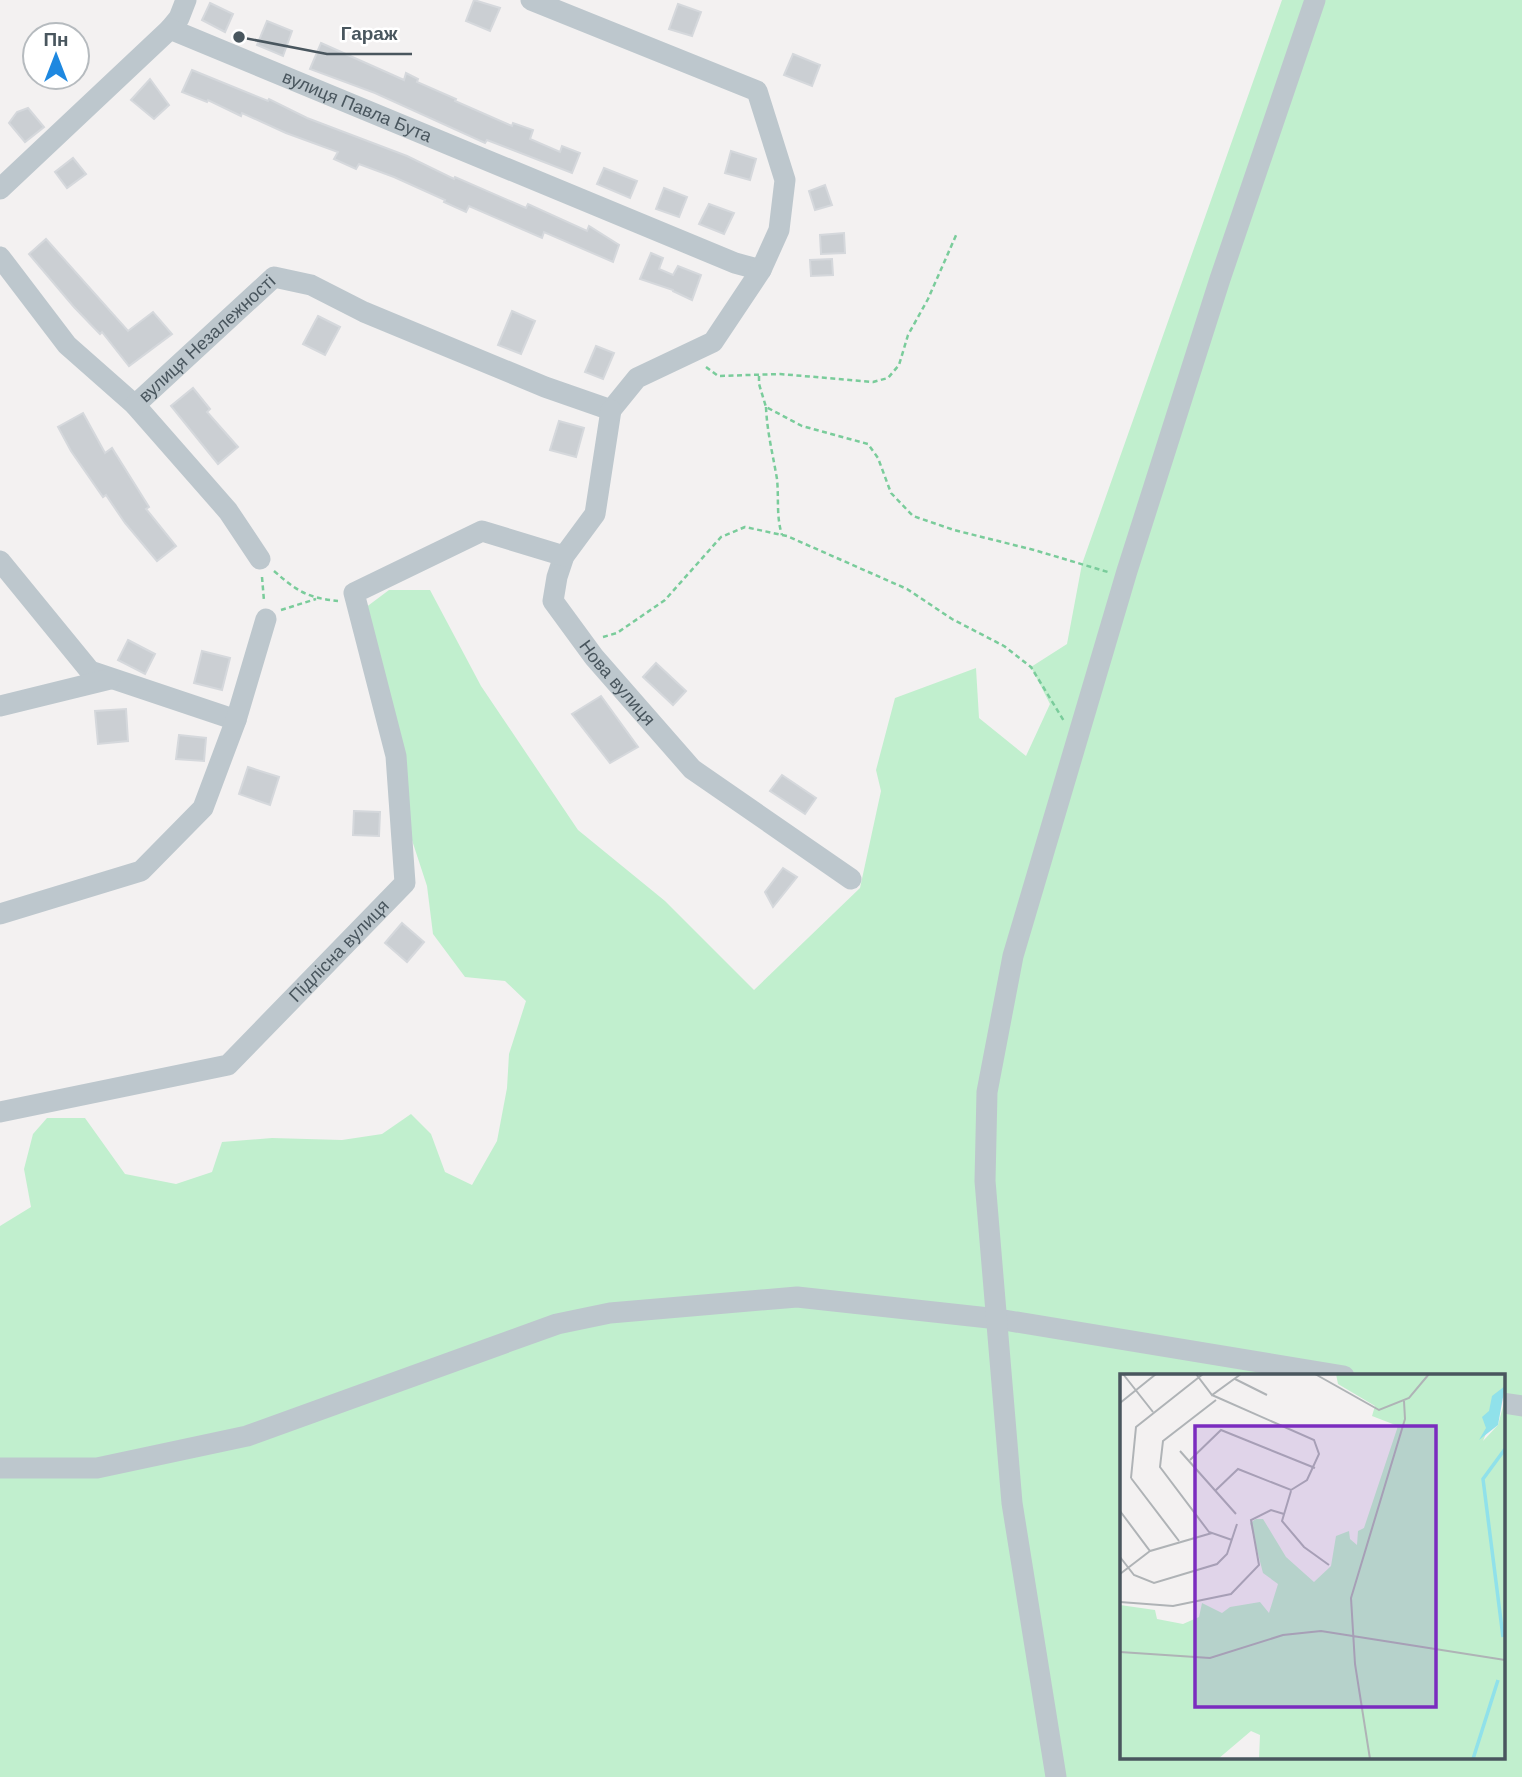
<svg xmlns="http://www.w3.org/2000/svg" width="1522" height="1777" font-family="Helvetica,sans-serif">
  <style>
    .green { fill: #c1efce; fill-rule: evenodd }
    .building { fill: #cbcfd3; stroke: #d5d8dc; stroke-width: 2 }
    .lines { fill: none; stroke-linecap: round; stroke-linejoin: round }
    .path { stroke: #7acc9b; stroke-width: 2.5; stroke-dasharray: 5 3.5; stroke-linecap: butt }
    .minor { stroke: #bdc7cd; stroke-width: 21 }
    .labels { text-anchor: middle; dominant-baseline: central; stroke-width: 5; stroke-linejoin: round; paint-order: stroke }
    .street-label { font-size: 18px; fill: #49565e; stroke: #fff }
    .inset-river { fill: none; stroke: #90e1ea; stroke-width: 3.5 }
    .inset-road { fill: none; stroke: #afb3b6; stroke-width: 2 }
    .view { fill: #7b2cbf; fill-opacity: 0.15; stroke: #7b2cbf; stroke-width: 3.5 }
    .inset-edge { fill: none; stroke: #49565e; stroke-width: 3.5 }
    .leader { fill: none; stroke: #49565e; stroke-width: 2.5 }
    .callout-dot { fill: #49565e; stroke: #fff; stroke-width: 2.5 }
    .callout-label { font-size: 19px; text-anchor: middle; font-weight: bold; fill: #49565e; stroke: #fff; stroke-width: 5; stroke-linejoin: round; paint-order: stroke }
  </style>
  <rect width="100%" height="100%" fill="#f3f1f1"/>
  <path class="green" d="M1282,0h240v1777h-1522v-551l31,-19 -7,-38 9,-35 14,-16h38l40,56 51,10 36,-12 10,-30 50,-4 70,2 40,-6 29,-20 20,20 14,38 27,13 25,-44 10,-53 2,-34 17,-53 -21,-20 -40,-4 -32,-43 -6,-48 -19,-58 -55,-211 36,-27h41l51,96 97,144 87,71 89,89 106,-102 21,-97 -5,-21 19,-72 81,-30 3,50 47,38 24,-52 -19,-37 36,-23 15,-80zM1121,1376h382v382h-382z"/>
  <g class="building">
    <path d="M474,0l26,8 -10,23 -24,-10z"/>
    <path d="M210,3l23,11 -8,18 -23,-12z"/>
    <path d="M678,4l23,8 -9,24 -23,-7z"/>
    <path d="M267,21l25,10 -9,25 -26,-11z"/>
    <path d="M321,43l83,37 2,-7 12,6 -1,3 39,17 -1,2 57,25 1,-3 20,7 -3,9 30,13 2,-6 18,7 -8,20 -85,-33 -2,3 -110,-50 -65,-24z"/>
    <path d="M793,54l27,11 -8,21 -28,-11z"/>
    <path d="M192,70l76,31 1,-2 38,19 100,38 47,23 1,-2 71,31 2,-4 59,27 2,-5 30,19 -6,17 -69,-30 -2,6 -73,-32 -3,6 -22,-10 1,-2 -51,-23 -35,-13 -3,5 -22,-10 4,-7 -52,-19 -44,-20 -1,3 -33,-16 -1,2 -25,-10z"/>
    <path d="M150,79l19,26 -15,14 -23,-19z"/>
    <path d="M28,108l16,19 -19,15 -16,-19 8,-11z"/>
    <path d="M731,151l25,8 -6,21 -25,-7z"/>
    <path d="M73,158l13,16 -19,14 -12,-16z"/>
    <path d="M604,168l33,13 -7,17 -33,-14z"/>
    <path d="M825,185l7,20 -17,5 -6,-19z"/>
    <path d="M664,188l23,9 -8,20 -23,-8z"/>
    <path d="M709,204l25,9 -10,21 -25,-10z"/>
    <path d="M844,233l1,20 -24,1 -1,-19z"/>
    <path d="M46,239l82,92 25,-19 19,22 -43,32 -27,-34 -2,2 -26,-27 -45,-53z"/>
    <path d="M651,253l12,5 -4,11 14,6 5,-9 23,9 -9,25 -19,-9v-1l-33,-11z"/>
    <path d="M832,259l1,16 -22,1 -1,-16z"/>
    <path d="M512,311l23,10 -14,33 -23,-9z"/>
    <path d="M318,316l22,11 -15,28 -22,-11z"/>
    <path d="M596,346l18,7 -11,26 -18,-7z"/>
    <path d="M193,388l17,21 -3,3 31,35 -20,17 -47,-58z"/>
    <path d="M83,413l22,40 7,-5 37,59 -3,2 30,37 -19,15 -32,-38 -19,-28 -3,2 -32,-46 -13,-24z"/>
    <path d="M559,421l25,7 -8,29 -26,-7z"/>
    <path d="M128,640l27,14 -10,20 -27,-14z"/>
    <path d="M202,651l28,7 -8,32 -28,-7z"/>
    <path d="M656,663l30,28 -13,14 -30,-28z"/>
    <path d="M601,696l37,51 -28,16 -38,-49z"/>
    <path d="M126,709l2,32 -30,3 -3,-33z"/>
    <path d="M179,735l27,3 -2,23 -28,-2z"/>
    <path d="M248,767l31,10 -9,28 -31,-11z"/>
    <path d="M782,775l34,23 -11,16 -35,-23z"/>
    <path d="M354,811l26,1 -1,24 -26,-1z"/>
    <path d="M783,868l14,9 -24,30 -8,-15z"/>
    <path d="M402,923l22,19 -17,20 -22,-19z"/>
  </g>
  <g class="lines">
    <g class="path">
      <path d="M706,367l12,9 62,-2 93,8 15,-4 11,-13 9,-30 20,-36 29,-66"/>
      <path d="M759,376v8l7,23 36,19 66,18 10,14 13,35 22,23 41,14 80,20 74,22"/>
      <path d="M766,407c1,25 7,48 11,72 2,19 -1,37 5,56"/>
      <path d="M274,571c23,20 33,27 64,30"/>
      <path d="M262,577l2,24"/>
      <path d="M281,610l35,-11"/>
      <path d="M603,637l14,-4 48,-33 56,-63 24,-10 42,9 120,53 45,30 52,27 27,21 33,54"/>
    </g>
    <g class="minor">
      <path d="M170,29l9,-11 7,-18"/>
      <path id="s1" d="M0,189l170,-160 565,234 26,7"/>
      <path d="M0,257l67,88 68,60 93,106 32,48"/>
      <path id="s2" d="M135,405l139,-128 37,8 53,27 181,75 66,23 26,-32 76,-36 48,-72 18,-40 6,-50 -28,-89 -226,-91"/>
      <path id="s3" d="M611,410l-16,104 -31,42 -7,21 -4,24 41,56 98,112 159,110"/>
      <path d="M0,561l90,110 146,49"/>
      <path d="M0,706l110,-27"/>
      <path d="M0,914l141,-43 62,-63 33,-88 30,-101"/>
      <path id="s4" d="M0,1112l228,-47 177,-182 -9,-127 -42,-163 128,-62 82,25"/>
      <path d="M1503,1403l19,3"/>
      <path d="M0,1468h97l150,-32 310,-112 53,-11 187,-16 201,22 346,57"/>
      <path d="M1056,1777l-44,-274 -27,-322 2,-89 26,-136 114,-385 93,-292 95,-279"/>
    </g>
  </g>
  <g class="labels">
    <g class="street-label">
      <text stroke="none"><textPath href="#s1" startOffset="436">вулиця Павла Бута</textPath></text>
      <text stroke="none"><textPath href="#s2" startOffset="98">вулиця Незалежності</textPath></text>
      <text stroke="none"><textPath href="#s3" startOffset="308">Нова вулиця</textPath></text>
      <text stroke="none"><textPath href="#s4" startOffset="392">Підлісна вулиця</textPath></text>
    </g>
  </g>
  <g transform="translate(1120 1374)">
    <rect width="385" height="385" fill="#f3f1f1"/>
    <path d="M216,0h169v12l-22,55 15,-16 7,-26v360h-246l1,-24 -9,-4 -33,28h-98v-154l35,5 2,9 26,5 16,-7 3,-14 20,10 8,-6 30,-5 9,11 9,-29 -15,-11 -13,-50 6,-4h7l23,38 28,25 17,-16 5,-30 13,-5 1,8 7,6 1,-14 6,-3 34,-102 -26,-10 3,-10 -37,-22z" fill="#c1efce"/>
    <path d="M385,12l-7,39 -19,15 7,-12 -4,-11 7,-6 3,-15z" fill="#90e1ea"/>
    <path class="inset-river" d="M383,263l-20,-158 22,-30M353,385l25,-79"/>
    <path class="inset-road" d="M3,0l30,38M76,0l16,21 29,-21M195,0l64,36 30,-12 20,-24M115,5l32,16M92,21l102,45 5,14 -12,26 -16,10 -53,-21 -22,21M96,26l-53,41 -3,26 49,65 23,8M0,29l36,-29M60,77l56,63M70,86l31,-30 94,38M11,104l5,-51 67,-53M11,104l48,63M171,117l-9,30 22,26 25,18M0,137l30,40 62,-18M0,183l14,18 20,8 63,-19 10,-10 10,-30M0,200l30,-23M0,228l53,4 58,-12 28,-29 -8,-45 20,-10 13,4M0,278l90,6 73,-23 38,-4 184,29M250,385l-15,-95 -4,-66 54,-179 -1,-18"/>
    <path class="view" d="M75,52h241v281h-241z"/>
    <rect width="385" height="385" class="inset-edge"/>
  </g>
  <path class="leader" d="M239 37L327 54H412"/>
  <circle class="callout-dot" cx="239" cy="37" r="7"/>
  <g class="callout-label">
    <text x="369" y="40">Гараж</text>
  </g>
  <g transform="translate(56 56)"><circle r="33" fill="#ffffff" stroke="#b6bbbf" stroke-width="2"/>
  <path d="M0-5L12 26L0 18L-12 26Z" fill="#1e88e0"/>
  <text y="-10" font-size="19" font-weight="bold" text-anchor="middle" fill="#49565e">Пн</text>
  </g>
</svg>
